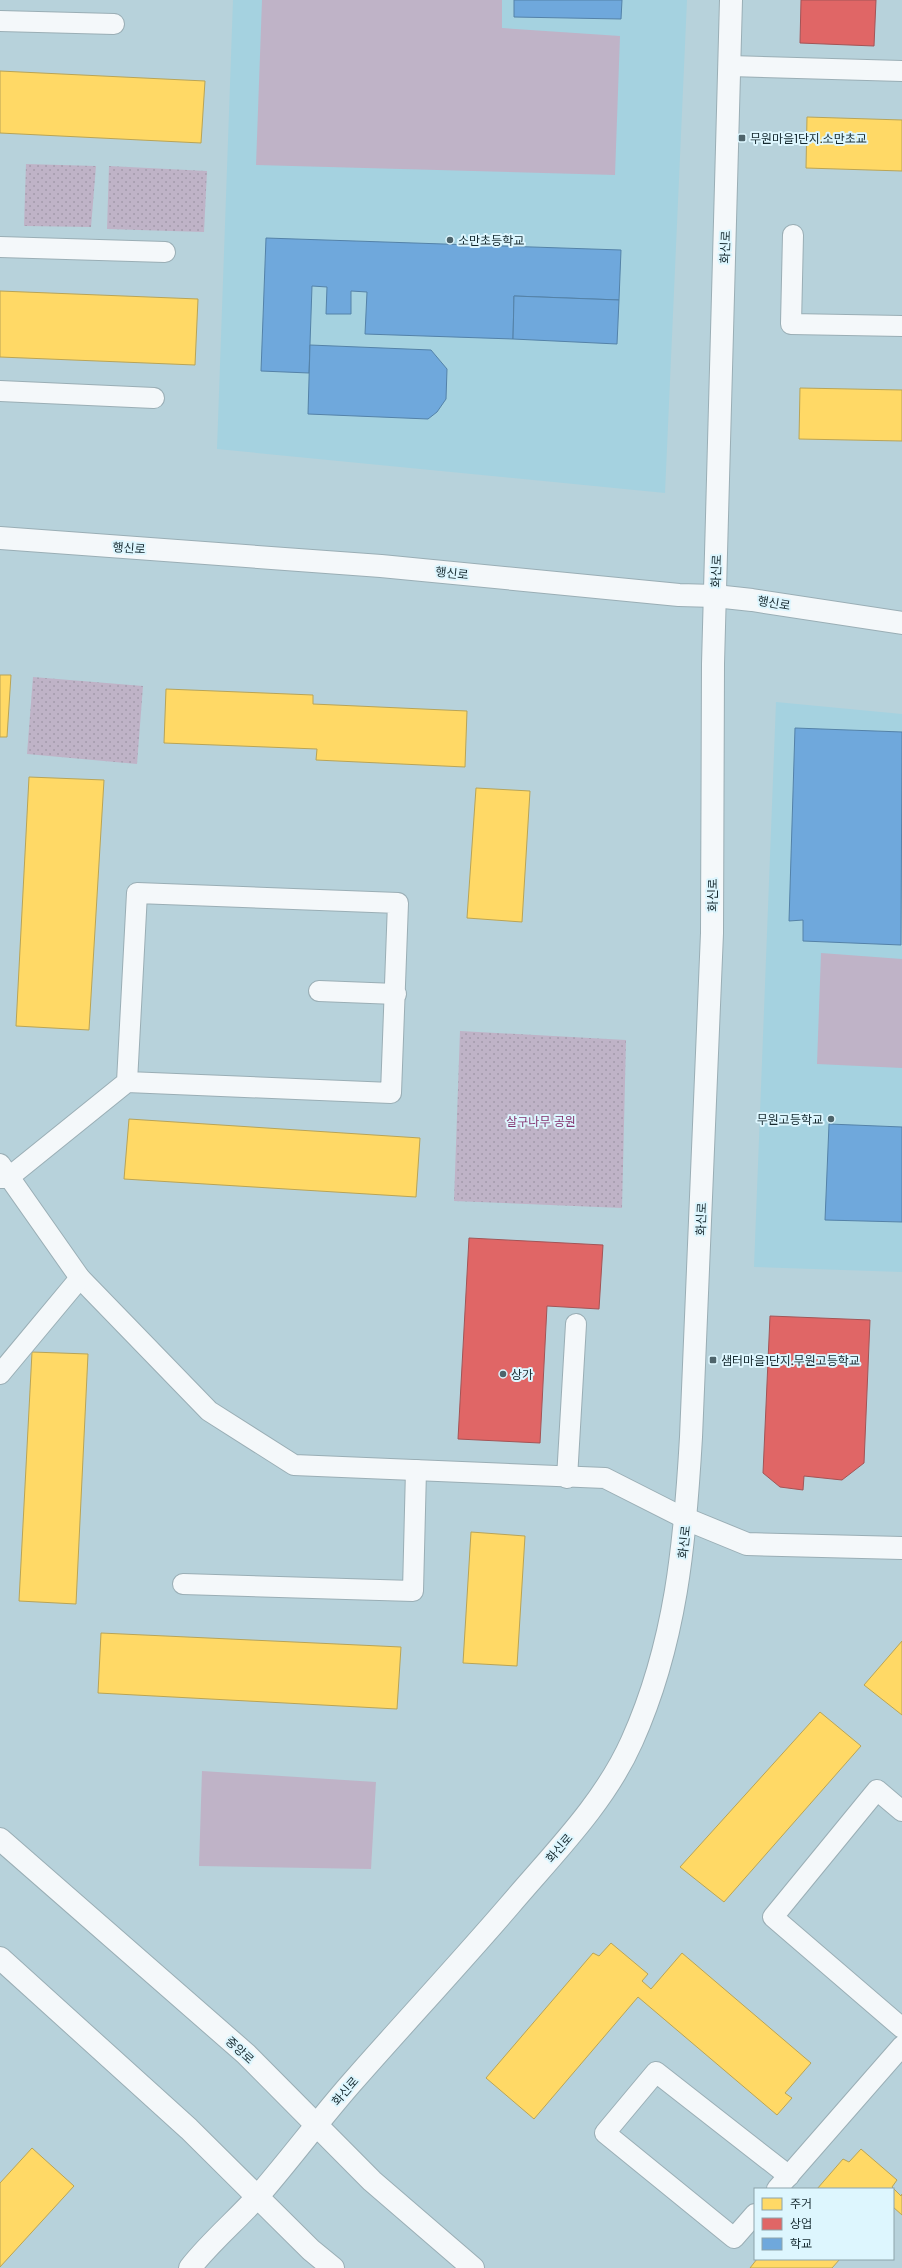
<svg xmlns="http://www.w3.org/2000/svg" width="902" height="2268" font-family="Poppins,'Noto Sans KR',sans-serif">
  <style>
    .built { fill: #a5d2e0 }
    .park { fill: url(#park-dots) }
    .pitch { fill: #bfb3c7 }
    .homes { fill: #ffd966; stroke: #b9a456 }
    .shops { fill: #e06666; stroke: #a35456 }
    .schools { fill: #6fa8dc; stroke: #5482a8 }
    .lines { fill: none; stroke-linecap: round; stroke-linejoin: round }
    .lane-casing { stroke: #9aaeb5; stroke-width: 22 }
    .street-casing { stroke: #9aaeb5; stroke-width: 24 }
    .secondary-casing { stroke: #9aaeb5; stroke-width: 24 }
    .primary-casing { stroke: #9aaeb5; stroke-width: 24 }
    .lane { stroke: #f4f8fa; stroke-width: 20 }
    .street { stroke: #f4f8fa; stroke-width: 22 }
    .secondary { stroke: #f4f8fa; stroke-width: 22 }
    .primary { stroke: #f4f8fa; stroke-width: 22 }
    .poi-dot { fill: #4e646b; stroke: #ddf6fe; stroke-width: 1.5 }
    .labels { text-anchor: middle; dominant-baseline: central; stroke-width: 4; stroke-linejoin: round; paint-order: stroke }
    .poi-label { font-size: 12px; fill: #15292f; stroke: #ddf6fe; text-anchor: start }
    .street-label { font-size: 12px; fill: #15292f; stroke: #ddf6fe }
    .park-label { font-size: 12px; fill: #84346f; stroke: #ddf6fe }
  </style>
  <defs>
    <pattern id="park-dots" width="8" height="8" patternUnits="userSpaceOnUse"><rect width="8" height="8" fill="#bfb3c7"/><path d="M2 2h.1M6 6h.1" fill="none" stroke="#a39aab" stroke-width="1.8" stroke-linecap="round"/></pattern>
  </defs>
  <rect width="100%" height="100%" fill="#b7d2db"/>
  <g class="built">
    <path d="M233,0h454l-22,493 -448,-44z"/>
    <path d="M776,702l126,12v558l-148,-5z"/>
  </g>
  <g class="park">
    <path d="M26,164l70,2 -5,61 -67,-1z"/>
    <path d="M109,166l98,5 -3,61 -97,-3z"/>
    <path d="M33,677l110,9 -6,78 -110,-10z"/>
    <path d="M460,1031l166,9 -4,168 -168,-7z"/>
  </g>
  <g class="pitch">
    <path d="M262,0h240v28l118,8 -5,139 -359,-10z"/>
    <path d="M821,953l81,6v109l-85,-4z"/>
    <path d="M202,1771l174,11 -5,87 -172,-3z"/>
  </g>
  <g class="homes">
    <path d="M0,71l205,10 -4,62 -201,-10z"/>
    <path d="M807,117l95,3v51l-96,-3z"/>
    <path d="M0,291l198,8 -3,66 -195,-8z"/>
    <path d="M800,388l102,2v51l-103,-2z"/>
    <path d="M0,675h11l-4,62h-7z"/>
    <path d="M166,689l147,6v9l154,7 -2,56 -149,-7 1,-11 -153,-6z"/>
    <path d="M29,777l75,3 -15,250 -73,-4z"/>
    <path d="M476,788l54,3 -8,131 -55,-4z"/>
    <path d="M129,1119l291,19 -4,59 -292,-18z"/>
    <path d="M32,1352l56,2 -12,250 -57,-3z"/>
    <path d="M471,1532l54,4 -8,130 -54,-3z"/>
    <path d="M101,1633l300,14 -4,62 -299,-16z"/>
    <path d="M902,1641v74l-38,-30z"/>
    <path d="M820,1712l41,34 -137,156 -44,-35z"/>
    <path d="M611,1943l37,31 -6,7 9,8 31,-36 129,110 -26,30 7,5 -15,17 -139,-118 -104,122 -48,-41 107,-125 6,3z"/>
    <path d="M32,2148l42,38 -74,81v-84z"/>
    <path d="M861,2149l36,31 -5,7 9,9 1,-2v21l-9,-8v-18h-76l26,-30 6,3z"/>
    <path d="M757,2259h83l-8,9h-82z"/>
  </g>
  <g class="shops">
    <path d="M801,0h75l-2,46 -74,-3z"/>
    <path d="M469,1238l134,7 -4,64 -52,-3 -7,137 -82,-4z"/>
    <path d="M770,1316l100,4 -6,143 -22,17 -38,-4 -1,14 -23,-3 -17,-14z"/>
  </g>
  <g class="schools">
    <path d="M514,0h108l-1,19 -107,-2z"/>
    <path d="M266,238l355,12 -2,50 -105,-4 -1,43 -148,-5 2,-42 -16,-1v23h-25l1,-27 -15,-1 -3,87 -48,-2z"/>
    <path d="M514,296l105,4 -2,44 -104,-5z"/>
    <path d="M310,345l121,5 16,19 -1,30 -9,13 -9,7 -120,-5z"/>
    <path d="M795,728l107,4 -1,213 -98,-4v-21l-14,1z"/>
    <path d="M829,1124l73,3v95l-77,-2z"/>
  </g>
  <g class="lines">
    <defs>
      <g id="lane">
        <path d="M0,21l114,3"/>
        <path d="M730,66l172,5"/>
        <path d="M793,235l-2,89 111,2"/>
        <path d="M0,247l165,5"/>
        <path d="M0,391l154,7"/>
        <path d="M319,991l77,3"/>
        <path d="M0,1164l80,114 129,133 85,54 311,13 81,41"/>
        <path d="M0,1178h8l119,-96 264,11 7,-190 -261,-10 -10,189"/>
        <path d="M0,1374l80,-96"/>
        <path d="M567,1478l9,-154"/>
        <path d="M183,1584l230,7 3,-121"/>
        <path d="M902,1811l-25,-21 -104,127 129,111"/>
        <path d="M777,2189l125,-143"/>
        <path d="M755,2214l-21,24 -129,-105 51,-61 133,104"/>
      </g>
      <path id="street" d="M686,1519l61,25 155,4"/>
      <g id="secondary">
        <path d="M0,538l381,28 298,29 36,1 37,4 150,23"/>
        <path d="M190,2268c21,-27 47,-48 69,-73 33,-38 63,-79 96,-116 51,-58 104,-115 154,-173 44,-52 95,-102 123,-165 44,-98 53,-198 59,-304l21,-504 1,-269 18,-664"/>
      </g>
      <g id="primary">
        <path d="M0,1839l246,215 126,127 101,87"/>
        <path d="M0,1958l189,171 122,121 22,18"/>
      </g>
    </defs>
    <use href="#lane" class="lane-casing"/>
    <use href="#street" class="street-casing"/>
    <use href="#secondary" class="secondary-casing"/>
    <use href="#primary" class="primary-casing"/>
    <use href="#lane" class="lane"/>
    <use href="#street" class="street"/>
    <use href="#secondary" class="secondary"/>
    <use href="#primary" class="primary"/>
  </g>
  <g class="poi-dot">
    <rect x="738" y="134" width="8" height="8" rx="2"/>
    <circle cx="450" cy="240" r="4"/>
    <circle cx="831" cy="1119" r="4"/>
    <rect x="709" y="1356" width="8" height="8" rx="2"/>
    <circle cx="503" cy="1374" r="4"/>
  </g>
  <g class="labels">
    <g class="poi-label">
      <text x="750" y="138">무원마을1단지.소만초교</text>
      <text x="458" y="240">소만초등학교</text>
      <text x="823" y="1119" text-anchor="end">무원고등학교</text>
      <text x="721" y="1360">샘터마을1단지.무원고등학교</text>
      <text x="511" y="1374">상가</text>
    </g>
    <g class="street-label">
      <text transform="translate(725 247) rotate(-88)">화신로</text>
      <text transform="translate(129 548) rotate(4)">행신로</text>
      <text transform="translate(716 571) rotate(-88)">화신로</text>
      <text transform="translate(452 573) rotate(6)">행신로</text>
      <text transform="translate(774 603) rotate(9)">행신로</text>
      <text transform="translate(712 895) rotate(-90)">화신로</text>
      <text transform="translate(701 1219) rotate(-88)">화신로</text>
      <text transform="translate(684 1542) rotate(-84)">화신로</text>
      <text transform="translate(559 1848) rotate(-49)">화신로</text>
      <text transform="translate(240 2050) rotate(42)">중앙로</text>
      <text transform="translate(345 2091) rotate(-49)">화신로</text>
    </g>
    <g class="park-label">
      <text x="541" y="1121">살구나무 공원</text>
    </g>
  </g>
  <rect x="754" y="2188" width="140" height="72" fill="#ddf6fe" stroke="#8da4ab"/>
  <rect x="762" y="2198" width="20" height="12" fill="#ffd966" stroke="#8da4ab"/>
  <text x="790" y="2208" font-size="12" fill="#15292f">주거</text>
  <rect x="762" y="2218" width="20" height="12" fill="#e06666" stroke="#8da4ab"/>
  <text x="790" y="2228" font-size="12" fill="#15292f">상업</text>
  <rect x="762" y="2238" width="20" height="12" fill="#6fa8dc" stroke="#8da4ab"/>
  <text x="790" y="2248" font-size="12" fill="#15292f">학교</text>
</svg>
